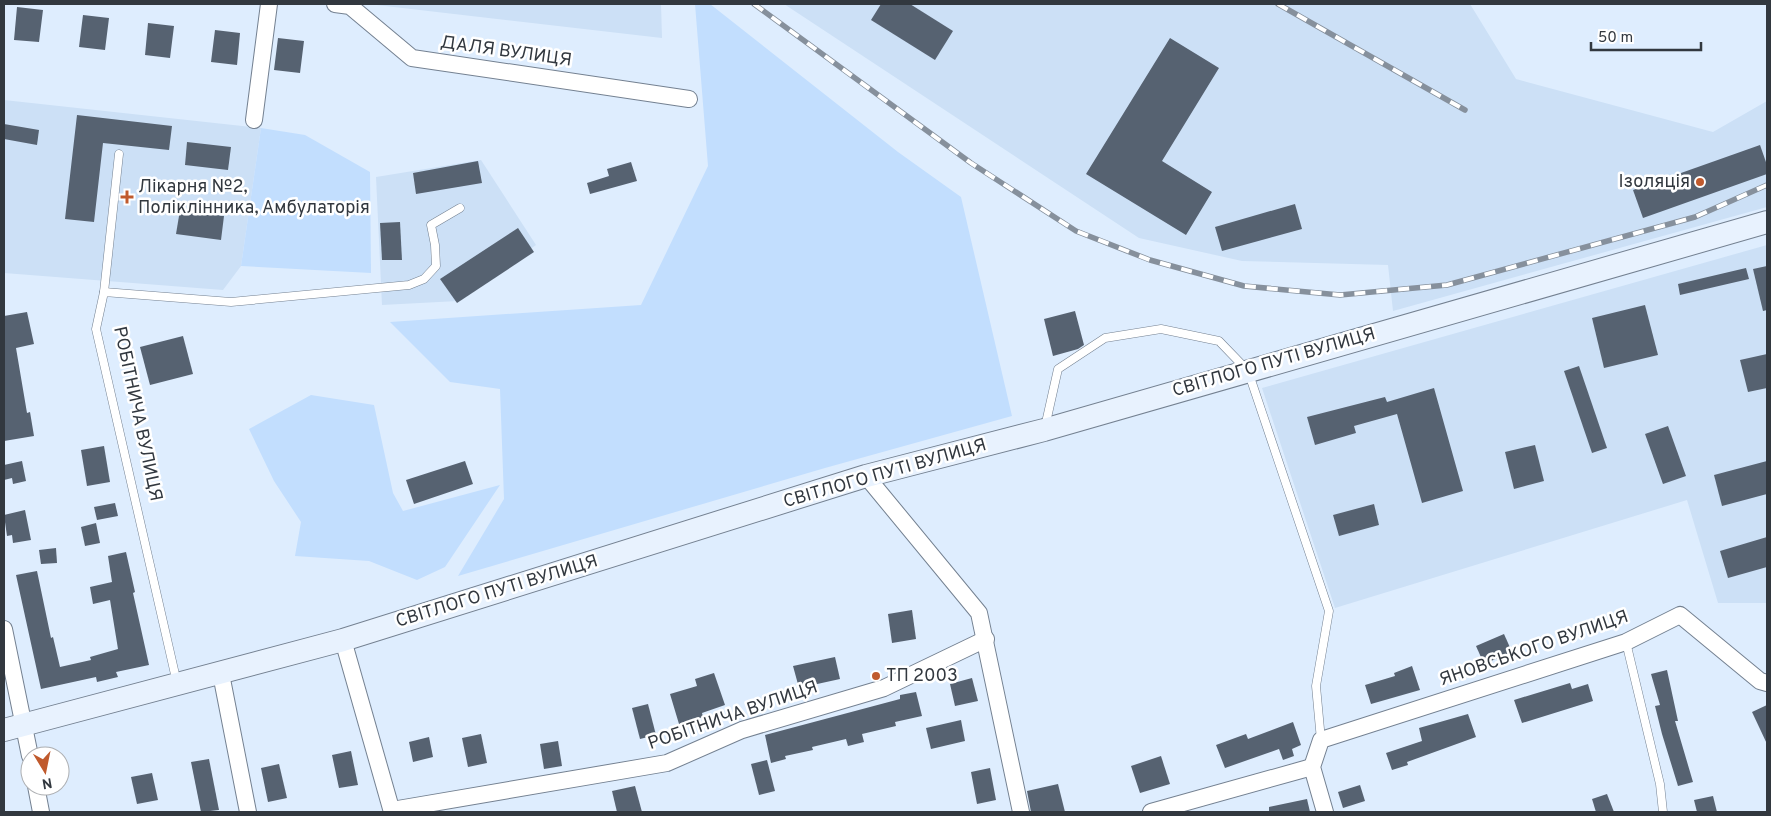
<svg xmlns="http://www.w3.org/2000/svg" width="1771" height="816" font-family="Overpass,sans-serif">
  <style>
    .built { fill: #cce0f6 }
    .green { fill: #c2defe }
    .building { fill: #566271 }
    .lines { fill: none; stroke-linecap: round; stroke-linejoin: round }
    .lane-casing { stroke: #748191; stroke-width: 9 }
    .street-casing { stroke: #748191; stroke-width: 18 }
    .secondary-casing { stroke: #748191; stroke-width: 24 }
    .lane { stroke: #fff; stroke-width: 8 }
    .street { stroke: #fff; stroke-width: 16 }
    .secondary { stroke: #e8f2fe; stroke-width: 22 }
    .rail-casing { stroke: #86909c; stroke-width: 5.5 }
    .rail { stroke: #fff; stroke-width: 4; stroke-dasharray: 11; stroke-linecap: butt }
    .poi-dot { fill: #c05a2d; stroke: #fff; stroke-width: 2 }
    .labels { text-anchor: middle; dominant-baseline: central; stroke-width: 5; stroke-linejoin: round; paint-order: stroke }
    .street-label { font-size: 18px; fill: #32383f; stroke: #fff }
    .poi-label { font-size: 18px; fill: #32383f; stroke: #fff; text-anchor: start }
  </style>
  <rect width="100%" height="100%" fill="#deedfe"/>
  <g class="built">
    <path d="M368,4h293l1,34z"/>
    <path d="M784,4h686l46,75 197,53 54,-31v106l-374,104 -5,-46 -146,-4 -103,-23z"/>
    <path d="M4,100l257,28 -20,138 -18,24 -219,-17z"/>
    <path d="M481,160l55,85 -78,56 -76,4 -6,-128z"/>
    <path d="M1767,245v358h-49l-31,-103 -352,108 -73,-220z"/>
  </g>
  <g class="green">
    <path d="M695,4h15l188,148 63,45 51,219 -187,52 -367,108 46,-77 -4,-110 -50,-7 -60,-60 251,-17 67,-139z"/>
    <path d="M261,128l44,7 65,37 1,101 -130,-7z"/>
    <path d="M311,395l63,10 19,88 10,18 97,-26 -55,82 -28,13 -48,-19 -74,-5 6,-34 -27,-41 -25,-52z"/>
  </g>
  <g class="building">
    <path d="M881,4h29l43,27 -18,29 -64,-40z"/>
    <path d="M17,7l26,3 -4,32 -25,-2z"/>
    <path d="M83,15l26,3 -4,32 -26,-3z"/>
    <path d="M148,23l26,3 -4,32 -25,-3z"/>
    <path d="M215,30l25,3 -3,32 -26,-3z"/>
    <path d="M278,38l26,3 -4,32 -26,-3z"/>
    <path d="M1170,38l49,30 -57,93 50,31 -26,43 -100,-61z"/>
    <path d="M77,115l95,11 -3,24 -66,-7 -9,79 -29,-3z"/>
    <path d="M4,124l35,6 -2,15 -33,-6z"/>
    <path d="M187,142l44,5 -3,23 -43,-5z"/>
    <path d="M1760,145l7,20v9l-124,44 -10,-28z"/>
    <path d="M478,161l4,22 -66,11 -3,-21z"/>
    <path d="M631,162l6,19 -47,13 -3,-11 22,-7 -2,-7z"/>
    <path d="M1295,204l7,25 -80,22 -7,-24z"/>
    <path d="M180,210l44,6 -3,24 -45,-6z"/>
    <path d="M400,222l2,38h-20l-2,-37z"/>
    <path d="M518,228l16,24 -77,51 -17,-24z"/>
    <path d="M1767,266v44l-4,1 -10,-42z"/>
    <path d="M1746,268l3,11 -69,16 -2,-11z"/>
    <path d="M1645,305l13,50 -54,13 -12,-50z"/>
    <path d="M1075,311l9,34 -6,4 -25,7 -9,-37z"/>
    <path d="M27,312l7,32 -18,4 11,65 3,-1 4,24 -30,5v-125z"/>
    <path d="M183,336l10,38 -43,11 -10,-38z"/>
    <path d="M1767,354v34l-19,4 -8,-32z"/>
    <path d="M1579,366l28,82 -15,5 -28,-82z"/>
    <path d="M1434,388l29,103 -41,12 -25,-89 -43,12 2,7 -41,12 -8,-28 78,-20 2,5z"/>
    <path d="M1668,426l18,50 -23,8 -18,-50z"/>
    <path d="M1535,445l9,36 -30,8 -9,-37z"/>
    <path d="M104,446l6,36 -23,4 -6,-36z"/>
    <path d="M22,461l4,20 -13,3 -1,-6 -8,2v-15z"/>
    <path d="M465,461l8,23 -59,20 -8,-24z"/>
    <path d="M1767,461v33l-45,12 -8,-31z"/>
    <path d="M115,503l3,13 -21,4 -3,-13z"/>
    <path d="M1374,504l5,21 -40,11 -6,-21z"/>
    <path d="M25,510l6,30 -18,3 -1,-8 -5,1 -3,-21z"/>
    <path d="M96,523l4,20 -15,3 -4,-19z"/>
    <path d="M1767,537v30l-39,11 -8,-27z"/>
    <path d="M56,548l1,15 -16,1 -2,-14z"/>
    <path d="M126,552l9,40 -2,1 16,72 -33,7 2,5 -21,5 -1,-5 -55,12 -25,-114 21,-4 14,67 2,-1 7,30 31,-7 -1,-3 28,-8 -8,-49 -17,4 -3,-17 22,-5 -4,-26z"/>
    <path d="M912,610l4,29 -24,4 -4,-29z"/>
    <path d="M1504,634l8,18 -28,12 -8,-18z"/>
    <path d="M835,657l5,22 -41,9 -6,-22z"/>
    <path d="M1412,666l8,24 -49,14 -6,-19 30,-9 -1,-3z"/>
    <path d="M1667,670l11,51h-3l18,61 -15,4 -16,-52 -7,-28 5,-1 -9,-31z"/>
    <path d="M714,673l11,32 -23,8 1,4 -24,7 -9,-30 27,-8 -2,-7z"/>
    <path d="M972,678l6,23 -23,5 -5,-22z"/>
    <path d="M1570,683l2,6 16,-5 5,17 -71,22 -8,-23z"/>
    <path d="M916,692l6,24 -27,6 1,4 -34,8 2,8 -16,4 -2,-7 -34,8 1,3 -28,6 1,3 -15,4 -6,-28 135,-36v-4z"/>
    <path d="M648,704l8,31 -16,4 -8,-31z"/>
    <path d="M1767,705v39l-15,-32z"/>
    <path d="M1468,714l8,23 -69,25 1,3 -16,5 -6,-17 36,-12 -3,-13z"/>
    <path d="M961,720l4,21 -34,8 -5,-21z"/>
    <path d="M1293,722l8,23 -9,4 2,7 -11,4 -4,-11 -54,19 -9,-23 30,-11 2,5z"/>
    <path d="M481,734l6,29 -19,4 -6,-29z"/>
    <path d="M429,737l4,20 -20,5 -4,-20z"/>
    <path d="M558,741l4,25 -18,3 -4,-25z"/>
    <path d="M351,751l7,34 -19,3 -7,-33z"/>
    <path d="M1161,756l9,28 -30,9 -9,-27z"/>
    <path d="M209,759l10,51 -18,2 -10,-50z"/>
    <path d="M767,760l8,31 -16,4 -8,-31z"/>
    <path d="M279,764l8,34 -19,4 -7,-34z"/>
    <path d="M990,768l6,32 -19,4 -6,-32z"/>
    <path d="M152,773l6,27 -21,4 -6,-27z"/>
    <path d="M1058,784l7,28h-34l-4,-21z"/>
    <path d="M1360,785l5,16 -22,7 -5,-16z"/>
    <path d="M635,786l7,26h-25l-5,-21z"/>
    <path d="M1607,794l7,18h-18l-4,-13z"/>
    <path d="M1713,796l4,16h-20l-3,-12z"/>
    <path d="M1307,799l3,13h-41v-5z"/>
  </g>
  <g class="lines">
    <defs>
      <g id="lane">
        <path d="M104,292l15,-138"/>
        <path d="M1045,427l13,-58 47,-31 56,-9 58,12 29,30 81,240 -13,75 5,54"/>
        <path d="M1626,642l34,142 3,28"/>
        <path d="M177,683l-81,-354 8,-37 127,10 178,-17 15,-6 12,-13 -1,-21 -4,-20 29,-17"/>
      </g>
      <g id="street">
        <path d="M335,4l15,2 62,52 277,41"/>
        <path d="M254,120l15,-116"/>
        <path d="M866,476l113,137 42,199"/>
        <path d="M4,629l26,127"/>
        <path d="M343,640l49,172"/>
        <path d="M221,674l27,138"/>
        <path d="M36,786l5,26"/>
        <path d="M392,810l275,-47 75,-33 142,-42 102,-49"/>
        <path d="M1151,812l161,-45"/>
        <path d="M1325,812l-13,-45 9,-27 305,-98 54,-27 80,66 7,2"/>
      </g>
      <path id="secondary" d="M4,730l339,-90 523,-164 178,-46 723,-208"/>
    </defs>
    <use href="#lane" class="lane-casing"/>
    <use href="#street" class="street-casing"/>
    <use href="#secondary" class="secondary-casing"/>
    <use href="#lane" class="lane"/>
    <use href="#street" class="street"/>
    <use href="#secondary" class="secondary"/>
    <defs>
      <g id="rail">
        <path d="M754,4l217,159 105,68 74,29 94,26 96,9 107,-10 248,-68 72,-32"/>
        <path d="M1278,4l187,106"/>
      </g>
    </defs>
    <use href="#rail" class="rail-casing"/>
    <use href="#rail" class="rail"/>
  </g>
  <g class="poi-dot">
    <circle cx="1700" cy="182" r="5"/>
    <path d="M124.5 189.5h5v5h5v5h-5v5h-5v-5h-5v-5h5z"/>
    <circle cx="876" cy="676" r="5"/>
  </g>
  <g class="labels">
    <g class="street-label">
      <text transform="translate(506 52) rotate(8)">ДАЛЯ ВУЛИЦЯ</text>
      <text transform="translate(1274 363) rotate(-16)">СВІТЛОГО ПУТІ ВУЛИЦЯ</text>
      <text transform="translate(137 414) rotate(78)">РОБІТНИЧА ВУЛИЦЯ</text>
      <text transform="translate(885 474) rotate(-16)">СВІТЛОГО ПУТІ ВУЛИЦЯ</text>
      <text transform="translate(497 592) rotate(-17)">СВІТЛОГО ПУТІ ВУЛИЦЯ</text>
      <text transform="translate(1534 649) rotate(-19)">ЯНОВСЬКОГО ВУЛИЦЯ</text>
      <text transform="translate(733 716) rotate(-19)">РОБІТНИЧА ВУЛИЦЯ</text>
    </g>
    <g class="poi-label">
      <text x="1690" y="182" text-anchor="end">Ізоляція</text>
      <text x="138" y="187">Лікарня №2,<tspan x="138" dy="21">Поліклінника, Амбулаторія</tspan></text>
      <text x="886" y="676">ТП 2003</text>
    </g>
  </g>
  <rect width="1771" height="816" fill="none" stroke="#32383f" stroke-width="10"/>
  <g transform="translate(45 771) rotate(170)"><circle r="24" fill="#ffffff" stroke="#adafb2"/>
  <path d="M0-4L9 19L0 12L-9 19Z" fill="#c05a2d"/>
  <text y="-8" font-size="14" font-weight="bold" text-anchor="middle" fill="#32383f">N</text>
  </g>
  <path d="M1591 42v8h110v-8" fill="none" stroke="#32383f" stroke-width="2.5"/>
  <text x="1598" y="42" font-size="15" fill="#32383f" stroke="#ffffff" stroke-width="4" paint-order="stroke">50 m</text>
</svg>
